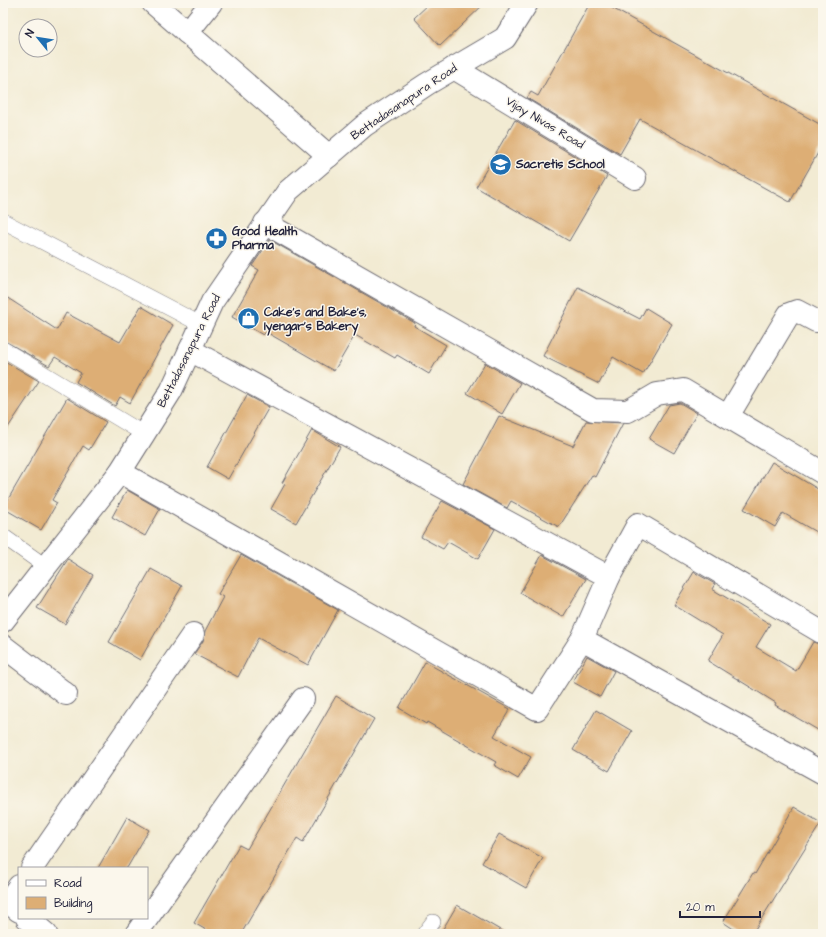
<svg xmlns="http://www.w3.org/2000/svg" width="826" height="937" font-family="'Architects Daughter',sans-serif">
  <style>
    .building { fill: #ddae75 }
    .lines { fill: none; stroke-linecap: round; stroke-linejoin: round }
    .service-casing { stroke: #6b6870; stroke-width: 16 }
    .minor-casing { stroke: #6b6870; stroke-width: 24 }
    .tertiary-casing { stroke: #6b6870; stroke-width: 24 }
    .service { stroke: #fff; stroke-width: 15 }
    .minor { stroke: #fff; stroke-width: 22 }
    .tertiary { stroke: #fff; stroke-width: 22 }
    .labels { text-anchor: middle; dominant-baseline: central; stroke-width: 3; stroke-linejoin: round; paint-order: stroke }
    .street-label { font-size: 12px; fill: #22223b; stroke: #fbf7ec }
    .poi-label { font-size: 12px; font-weight: bold; fill: #22223b; stroke: #fbf7ec; text-anchor: start }
  </style>
  <rect width="100%" height="100%" fill="#fbf7ec"/>
  <filter id="ink" filterUnits="userSpaceOnUse"><feTurbulence type="fractalNoise" baseFrequency=".025" numOctaves="2"/><feDisplacementMap in="SourceGraphic" scale="8" xChannelSelector="R" yChannelSelector="G"/><feConvolveMatrix kernelMatrix="1 2 1 2 8 2 1 2 1" color-interpolation-filters="sRGB"/></filter>
  <filter id="wash" filterUnits="userSpaceOnUse"><feTurbulence type="fractalNoise" baseFrequency=".012" numOctaves="4" result="noise"/><feDisplacementMap in="SourceGraphic" scale="16" xChannelSelector="R" yChannelSelector="G"/><feGaussianBlur stdDeviation="0.9" result="paint"/><feColorMatrix in="noise" values="0 0 0 0 0 0 0 0 0 0 0 0 0 0 0 0 0 1.4 0 .05"/><feComposite in="paint" operator="in"/></filter>
  <g filter="url(#wash)">
    <rect width="100%" height="100%" fill="#f2ebd3"/>
    <g id="blocks">
      <g class="building">
        <path d="M430,3h55l-45,43 -26,-28z"/>
        <path d="M590,3h13l220,123v18l-33,58 -150,-83 -20,35 -93,-56 4,-6 7,4z"/>
        <path d="M515,120l92,56 -38,65 -93,-54z"/>
        <path d="M270,240l145,83 -1,3 32,19 -17,29 -32,-19 -2,3 -40,-23 -21,36 -68,-39 -3,3 -31,-18 27,-47 -7,-4z"/>
        <path d="M578,287l62,32 6,-11 26,16 -29,50 -30,-17 -14,27 -56,-28z"/>
        <path d="M3,295l54,35 9,-17 54,29 21,-36 32,19 -43,78 -10,-6 -5,9 -39,-24 5,-9 -26,-16 -6,9 -46,-26z"/>
        <path d="M3,360l36,21 -36,54z"/>
        <path d="M485,363l35,20 -18,31 -35,-21z"/>
        <path d="M247,395l22,12 -41,72 -21,-12z"/>
        <path d="M67,398l39,24 -17,28 -6,-4 -31,54 5,3 -16,27 -38,-22z"/>
        <path d="M680,403l17,10 -23,40 -25,-14 20,-34z"/>
        <path d="M499,416l74,30 13,-25 37,2 -28,54 -3,-2 -33,52 -48,-26 -4,7 -44,-24z"/>
        <path d="M312,430l28,17 -44,76 -25,-14 14,-25 -3,-1z"/>
        <path d="M772,462l51,30v44l-40,-23 -8,14 -31,-18z"/>
        <path d="M127,490l33,19 -15,27 -33,-19z"/>
        <path d="M442,501l53,28 -17,30 -30,-17 -5,7 -22,-12z"/>
        <path d="M241,555l97,55 -30,55 -50,-27 -20,39 -44,-23 9,-13 2,-10 18,-34 -5,-3z"/>
        <path d="M542,555l44,24 -23,38 -43,-24z"/>
        <path d="M68,559l25,16 -28,49 -28,-16z"/>
        <path d="M151,569l31,17 -42,74 -31,-18z"/>
        <path d="M694,572l21,12 -3,5 58,35 -14,23 40,24 17,-29 10,3v88l-48,-28 1,-2 -68,-42 15,-26 -49,-30z"/>
        <path d="M587,656l27,15 -14,26 -27,-15z"/>
        <path d="M425,662l85,47 -16,27 37,21 -13,22 -24,-14 2,-3 -69,-40 -1,2 -27,-16z"/>
        <path d="M336,696l38,23 -71,123 -6,-4 -56,96h-28l-19,-11 45,-78 8,4z"/>
        <path d="M596,710l36,21 -23,40 -36,-21z"/>
        <path d="M794,807l27,16 -69,111h-11l-18,-12 30,-49 2,1z"/>
        <path d="M127,817l22,13 -22,38h-29z"/>
        <path d="M499,834l44,24 -17,30 -44,-25z"/>
        <path d="M457,905l50,29h-67z"/>
      </g>
    </g>
  </g>
  <g filter="url(#ink)">
    <use href="#blocks" fill-opacity="0" stroke="#6b6870" stroke-width="1"/>
    <g class="lines">
      <defs>
        <g id="service">
          <path d="M3,221l199,104"/>
          <path d="M3,349l141,85"/>
          <path d="M3,536l42,30"/>
          <path d="M424,934l9,-12"/>
        </g>
        <g id="minor">
          <path d="M153,3l176,153"/>
          <path d="M187,33l24,-30"/>
          <path d="M454,68l181,110"/>
          <path d="M265,223l328,187 35,1 29,-17 26,-4 140,83"/>
          <path d="M190,350l419,227 -27,62 241,134"/>
          <path d="M728,416l61,-102 8,-3 19,10"/>
          <path d="M120,472l417,237 45,-70"/>
          <path d="M609,577l29,-53 185,109"/>
          <path d="M3,646l63,48"/>
          <path d="M32,868l161,-234"/>
          <path d="M8,902l11,-16"/>
          <path d="M136,934l167,-235"/>
        </g>
        <g id="tertiary">
          <path d="M3,621l117,-149 51,-81 41,-89 76,-111 77,-66 62,-41 78,-46 22,-35"/>
          <path d="M3,898l16,13"/>
          <path d="M27,918l19,16"/>
        </g>
      </defs>
      <use href="#service" class="service-casing"/>
      <use href="#minor" class="minor-casing"/>
      <use href="#tertiary" class="tertiary-casing"/>
      <use href="#service" class="service"/>
      <use href="#minor" class="minor"/>
      <use href="#tertiary" class="tertiary"/>
    </g>
  </g>
  <defs>
    <symbol id="school-disc" viewBox="-11 -11 22 22"><circle r="9.5" fill="#1f6fb2" stroke="#fbf7ec"/><path d="M0-5L7-2L0 1L-7-2ZM-4 1L0 2.5L4 1V4Q0 6-4 4Z" fill="#fff"/></symbol>
    <symbol id="pharmacy-disc" viewBox="-11 -11 22 22"><circle r="9.5" fill="#1f6fb2" stroke="#fbf7ec"/><path d="M-2-6h4v4h4v4h-4v4h-4v-4h-4v-4h4Z" fill="#fff"/></symbol>
    <symbol id="shop-disc" viewBox="-11 -11 22 22"><circle r="9.5" fill="#1f6fb2" stroke="#fbf7ec"/><path d="M-5-2.5h2.3a2.7 3.5 0 0 1 5.4 0H5L5.5 6h-11ZM-1.5-2.5h3a1.5 2.3 0 0 0-3 0Z" fill="#fff"/></symbol>
  </defs>
  <g fill-rule="evenodd">
    <use href="#school-disc" x="488" y="152" width="25" height="25"/>
    <use href="#pharmacy-disc" x="204" y="226" width="25" height="25"/>
    <use href="#shop-disc" x="236" y="306" width="25" height="25"/>
  </g>
  <g class="labels">
    <g class="street-label">
      <text transform="translate(404 102) rotate(-34)">Bettadasanapura Road</text>
      <text transform="translate(545 123) rotate(31)">Vijay Nivas Road</text>
      <text transform="translate(189 351) rotate(-63)">Bettadasanapura Road</text>
    </g>
    <g class="poi-label">
      <text x="516" y="164">Sacretis School</text>
      <text x="232" y="231">Good Health<tspan x="232" dy="14">Pharma</tspan></text>
      <text x="264" y="312">Cake's and Bake's,<tspan x="264" dy="14">Iyengar's Bakery</tspan></text>
    </g>
  </g>
  <rect width="826" height="937" fill="none" stroke="#fbf7ec" stroke-width="16"/>
  <rect x="18" y="867" width="130" height="52" fill="#fbf7ec" stroke="#a4a2a5"/>
  <rect x="26" y="880" width="20" height="6" fill="#ffffff" stroke="#a4a2a5"/>
  <text x="54" y="887" font-size="12" fill="#22223b">Road</text>
  <rect x="26" y="897" width="20" height="12" fill="#ddae75" stroke="#a4a2a5"/>
  <text x="54" y="907" font-size="12" fill="#22223b">Building</text>
  <g transform="translate(38 38) rotate(300)"><circle r="19" fill="#fbf7ec" stroke="#a4a2a5"/>
  <path d="M0-3L7 15L0 10L-7 15Z" fill="#1f6fb2"/>
  <text y="-6" font-size="11" font-weight="bold" text-anchor="middle" fill="#22223b">N</text>
  </g>
  <path d="M680 911v6h80v-6" fill="none" stroke="#22223b" stroke-width="2"/>
  <text x="686" y="911" font-size="12" fill="#22223b" stroke="#fbf7ec" stroke-width="3" paint-order="stroke">20 m</text>
</svg>
